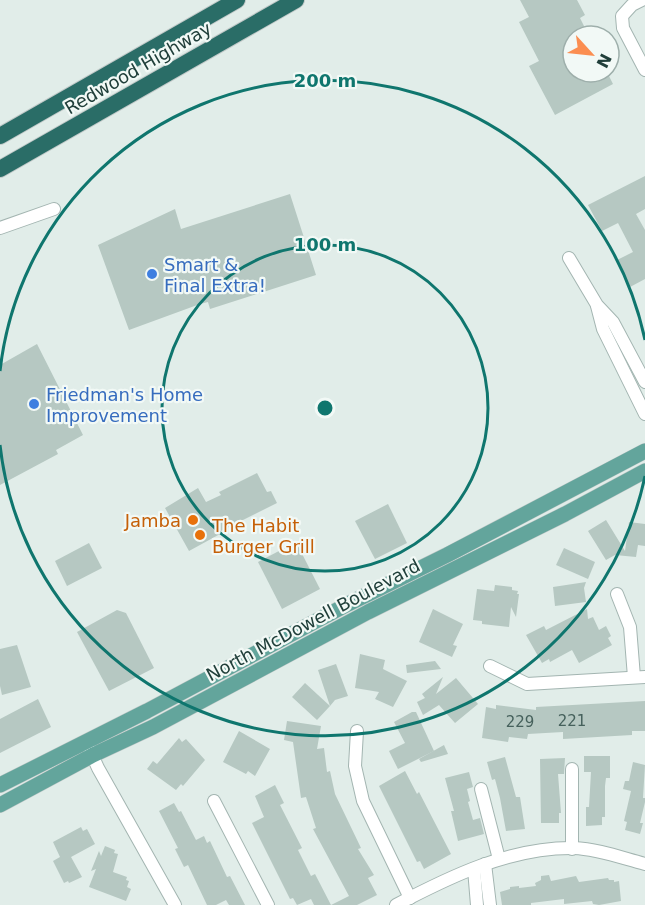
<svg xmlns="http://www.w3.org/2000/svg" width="645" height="905" font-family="'DejaVu Sans',sans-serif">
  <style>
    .building { fill: #b6c8c2 }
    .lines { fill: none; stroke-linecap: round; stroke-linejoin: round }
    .minor-casing { stroke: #a3b5b1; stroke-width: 14 }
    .major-casing { stroke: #c1c9c8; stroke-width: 16 }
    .highway-casing { stroke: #c1c9c8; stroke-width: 18 }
    .minor { stroke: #fff; stroke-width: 12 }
    .major { stroke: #63a59c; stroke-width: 15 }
    .highway { stroke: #2a6d67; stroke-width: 16 }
    .ring { fill: none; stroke: #0f766e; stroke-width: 3 }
    .shop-dot { fill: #3f7fe0; stroke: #f2f9f6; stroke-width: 2 }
    .food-dot { fill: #e8710a; stroke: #f2f9f6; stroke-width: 2 }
    .labels { text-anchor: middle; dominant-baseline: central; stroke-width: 4.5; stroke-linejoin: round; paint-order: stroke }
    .number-label { font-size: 15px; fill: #46615c }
    .street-label { font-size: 18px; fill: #203f3a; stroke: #f2f9f6 }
    .shop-label { font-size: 18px; fill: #366cbe; stroke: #f2f9f6; text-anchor: start }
    .food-label { font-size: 18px; fill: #c56008; stroke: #f2f9f6; text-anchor: end }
    .centre { fill: #0f766e; stroke: #f2f9f6; stroke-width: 3 }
    .ring-label { font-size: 18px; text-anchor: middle; font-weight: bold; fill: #0f766e; stroke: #f2f9f6; stroke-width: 4.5; stroke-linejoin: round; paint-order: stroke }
  </style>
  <rect width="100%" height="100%" fill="#e1ede9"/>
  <g class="building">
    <path d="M520,0h57l8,15 -5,3 9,18h-16v36h34l6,12 -58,31 -26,-49 10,-5 -20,-39 10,-5z"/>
    <path d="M645,176v33l-9,5 9,16v49l-15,8 -13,-27 16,-8 -15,-29 -16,8 -14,-26z"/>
    <path d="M290,194l26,81 -106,34 -2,-7 -8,2 -71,26 -31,-85 77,-36 6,20z"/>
    <path d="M37,344l46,91 -27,15 2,4 -58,31v-120z"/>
    <path d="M257,473l10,19 4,-1 6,12 -58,29 1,2 -31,17 -24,-43 33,-20 8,14 15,-7 -2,-3z"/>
    <path d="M388,504l19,39 -32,16 -20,-38z"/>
    <path d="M606,520l19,31 4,-29 16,2v22l-7,-1 -2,12 -21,-2 -9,5 -18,-29z"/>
    <path d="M296,542l24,47 -38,20 -24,-47z"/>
    <path d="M89,543l13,25 -35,18 -12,-25z"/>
    <path d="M564,548l31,14 -7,17 -32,-14z"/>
    <path d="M586,582l-2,6 2,14 -31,4 -2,-19z"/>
    <path d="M495,585l17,2v3l6,1 -1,3h2l-3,23 -5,-10 -2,20 -27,-3v-3l-9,-1 4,-31 17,2z"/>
    <path d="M433,609l30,15 -10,21 4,1 -5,11 -33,-15z"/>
    <path d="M587,609l1,10 5,-2 6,13 7,-4 5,10 -3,2 4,7 -33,18 -7,-13 -22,12 -1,-3 -7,4 -16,-28 18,-9 2,4z"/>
    <path d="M117,610l9,3 28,55 -45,23 -32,-59z"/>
    <path d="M17,645l14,42 -29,8 -2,-9v-37z"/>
    <path d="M360,654l25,6 -2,9 24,12 -14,26 -18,-8 4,-7 -24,-4z"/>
    <path d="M435,661l6,8 -34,4 -1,-8z"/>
    <path d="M336,664l12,32 -13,4 -5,6 -12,-36z"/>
    <path d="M443,677l-7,17 20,-16 22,26 -23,19 -16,-18 -16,10 -6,-13 8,-4 -3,-4z"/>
    <path d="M305,683l25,23 -13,14 -25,-23z"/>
    <path d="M38,699l13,28 -51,26v-34z"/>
    <path d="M645,701v30h-13v4l-69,4v-7l-35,2 -1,5 -18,-2 -1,5 -26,-4 4,-31 10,2v-4l40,5v-3z"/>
    <path d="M412,712h4l18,39 -36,18 -9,-18 16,-8 -11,-21z"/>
    <path d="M287,721l34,5 -4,23 7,-1 3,24 3,-1 5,23 26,54 -3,1 16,26 -6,3 9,17 -20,10h-43l-3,-6 -14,6 -4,-7 -3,1 -38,-76 12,-6 -9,-21 20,-11 9,18 -4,2 22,43 -4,2 13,26 4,-2 16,31 18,-9 -36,-67 3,-1 -10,-31 -5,1 -8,-56 -9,-2z"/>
    <path d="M239,731l31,18 -15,27 -7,-5 -2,3 -23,-12z"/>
    <path d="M179,738l3,4 4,-3 19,21 -22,26 -2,-2 -5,6 -29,-21 6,-8 4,3z"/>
    <path d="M444,745l4,9 -27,8 -2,-3z"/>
    <path d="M584,756h26v22h-4l-1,8v31h-3v8l-16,1v-19h3l2,-35h-7z"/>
    <path d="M505,757l11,40h4l5,32 -19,2 -6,-33 -5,-19 -3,1 -5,-18z"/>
    <path d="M565,758l-1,16h-6l3,39h-2v10h-18l-1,-64z"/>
    <path d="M633,762l12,3 -2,33h2v4l-5,21h3l-3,11 -15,-4 2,-8 -3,-1 7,-30 -8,-2 2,-8h4z"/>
    <path d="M405,771l12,23 2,-2 32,62 -27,15 -4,-8 -3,1 -38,-76z"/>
    <path d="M469,772l4,15 -6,2 3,12 -2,1 5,18 7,-2 4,16 -26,7 -7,-30h3l-9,-33z"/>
    <path d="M174,803l5,9 2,-1 15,29 8,-4 3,7 3,-2 17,36 3,-1 15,29h-16l-3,-5 -10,5h-9l-19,-40 -4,2 -9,-18 3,-1 -19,-37z"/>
    <path d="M81,827l2,4 4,-2 8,15 -24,13 11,20 -13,6 -1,-2 -4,2 -11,-22 7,-4 -7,-15z"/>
    <path d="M105,846l10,4 -1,3 4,1 -5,18 14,5 -1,3 3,1 -2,6 4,2 -5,12 -37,-14 7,-18 -5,2 8,-20 2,5z"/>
    <path d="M549,875l2,6 25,-5 3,6 29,-4 1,2h5v2l5,-1 2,20 -22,4 -6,-1 -1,-3 -28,3v-5l-33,4v2h-29l-2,-13 10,-3v-2l9,-1v2l17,-2 -1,-3 6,-3v-4z"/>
  </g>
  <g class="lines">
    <defs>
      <g id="minor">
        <path d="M642,0l-10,5 -10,11 1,12 22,42"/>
        <path d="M0,228l54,-19"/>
        <path d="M569,258l28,47 16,17 32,60"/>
        <path d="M597,306l6,23 42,85"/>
        <path d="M617,594l13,33 4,50"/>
        <path d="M490,666l37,18 118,-7"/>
        <path d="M357,731l-2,35 8,35 47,97"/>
        <path d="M89,748l9,20 77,137"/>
        <path d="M572,769v80"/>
        <path d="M481,789l18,70"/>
        <path d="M214,801l54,104"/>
        <path d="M485,864l5,41"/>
        <path d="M474,869l3,36"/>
        <path d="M396,905c55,-29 115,-58 178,-57 24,1 48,10 71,16"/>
      </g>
      <g id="major">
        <path d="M0,785l147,-74 201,-107 99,-49 198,-104"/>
        <path d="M0,805l93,-50 60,-28 215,-115 197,-98 80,-43"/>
      </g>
      <g id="highway">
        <path d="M0,136l237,-136"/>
        <path d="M0,169l296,-169"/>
      </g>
    </defs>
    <use href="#minor" class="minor-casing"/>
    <use href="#major" class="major-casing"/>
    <use href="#highway" class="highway-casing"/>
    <use href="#minor" class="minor"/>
    <use href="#major" class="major"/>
    <use href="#highway" class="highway"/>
  </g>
  <g class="ring">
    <circle cx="325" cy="408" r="163"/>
    <path d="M645 476A327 327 0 0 1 0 445M0 371A327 327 0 0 1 645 340"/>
  </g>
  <g class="shop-dot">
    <circle cx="152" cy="274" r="6"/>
    <circle cx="34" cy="404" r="6"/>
  </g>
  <g class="food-dot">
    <circle cx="193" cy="520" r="6"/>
    <circle cx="200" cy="535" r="6"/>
  </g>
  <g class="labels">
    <g class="number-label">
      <text x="572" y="721">221</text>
      <text x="520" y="722">229</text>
    </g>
    <g class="street-label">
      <text transform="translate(138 68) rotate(-30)">Redwood Highway</text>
      <text transform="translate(313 620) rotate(-28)">North McDowell Boulevard</text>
    </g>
    <g class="shop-label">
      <text x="164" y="264">Smart &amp;<tspan x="164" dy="21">Final Extra!</tspan></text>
      <text x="46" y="394">Friedman's Home<tspan x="46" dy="21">Improvement</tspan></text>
    </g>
    <g class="food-label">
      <text x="181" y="520">Jamba</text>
      <text x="212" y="525" text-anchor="start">The Habit<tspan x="212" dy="21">Burger Grill</tspan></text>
    </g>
  </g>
  <circle cx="325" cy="408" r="9" class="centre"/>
  <g class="ring-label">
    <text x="325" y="87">200 m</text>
    <text x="325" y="251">100 m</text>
  </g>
  <g transform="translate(591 54) rotate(117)"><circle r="28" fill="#f2f9f6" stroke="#9eafab" stroke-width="1.5"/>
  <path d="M0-4.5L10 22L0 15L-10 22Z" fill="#fb8e51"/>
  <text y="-9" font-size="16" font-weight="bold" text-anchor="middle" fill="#203f3a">N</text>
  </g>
</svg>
